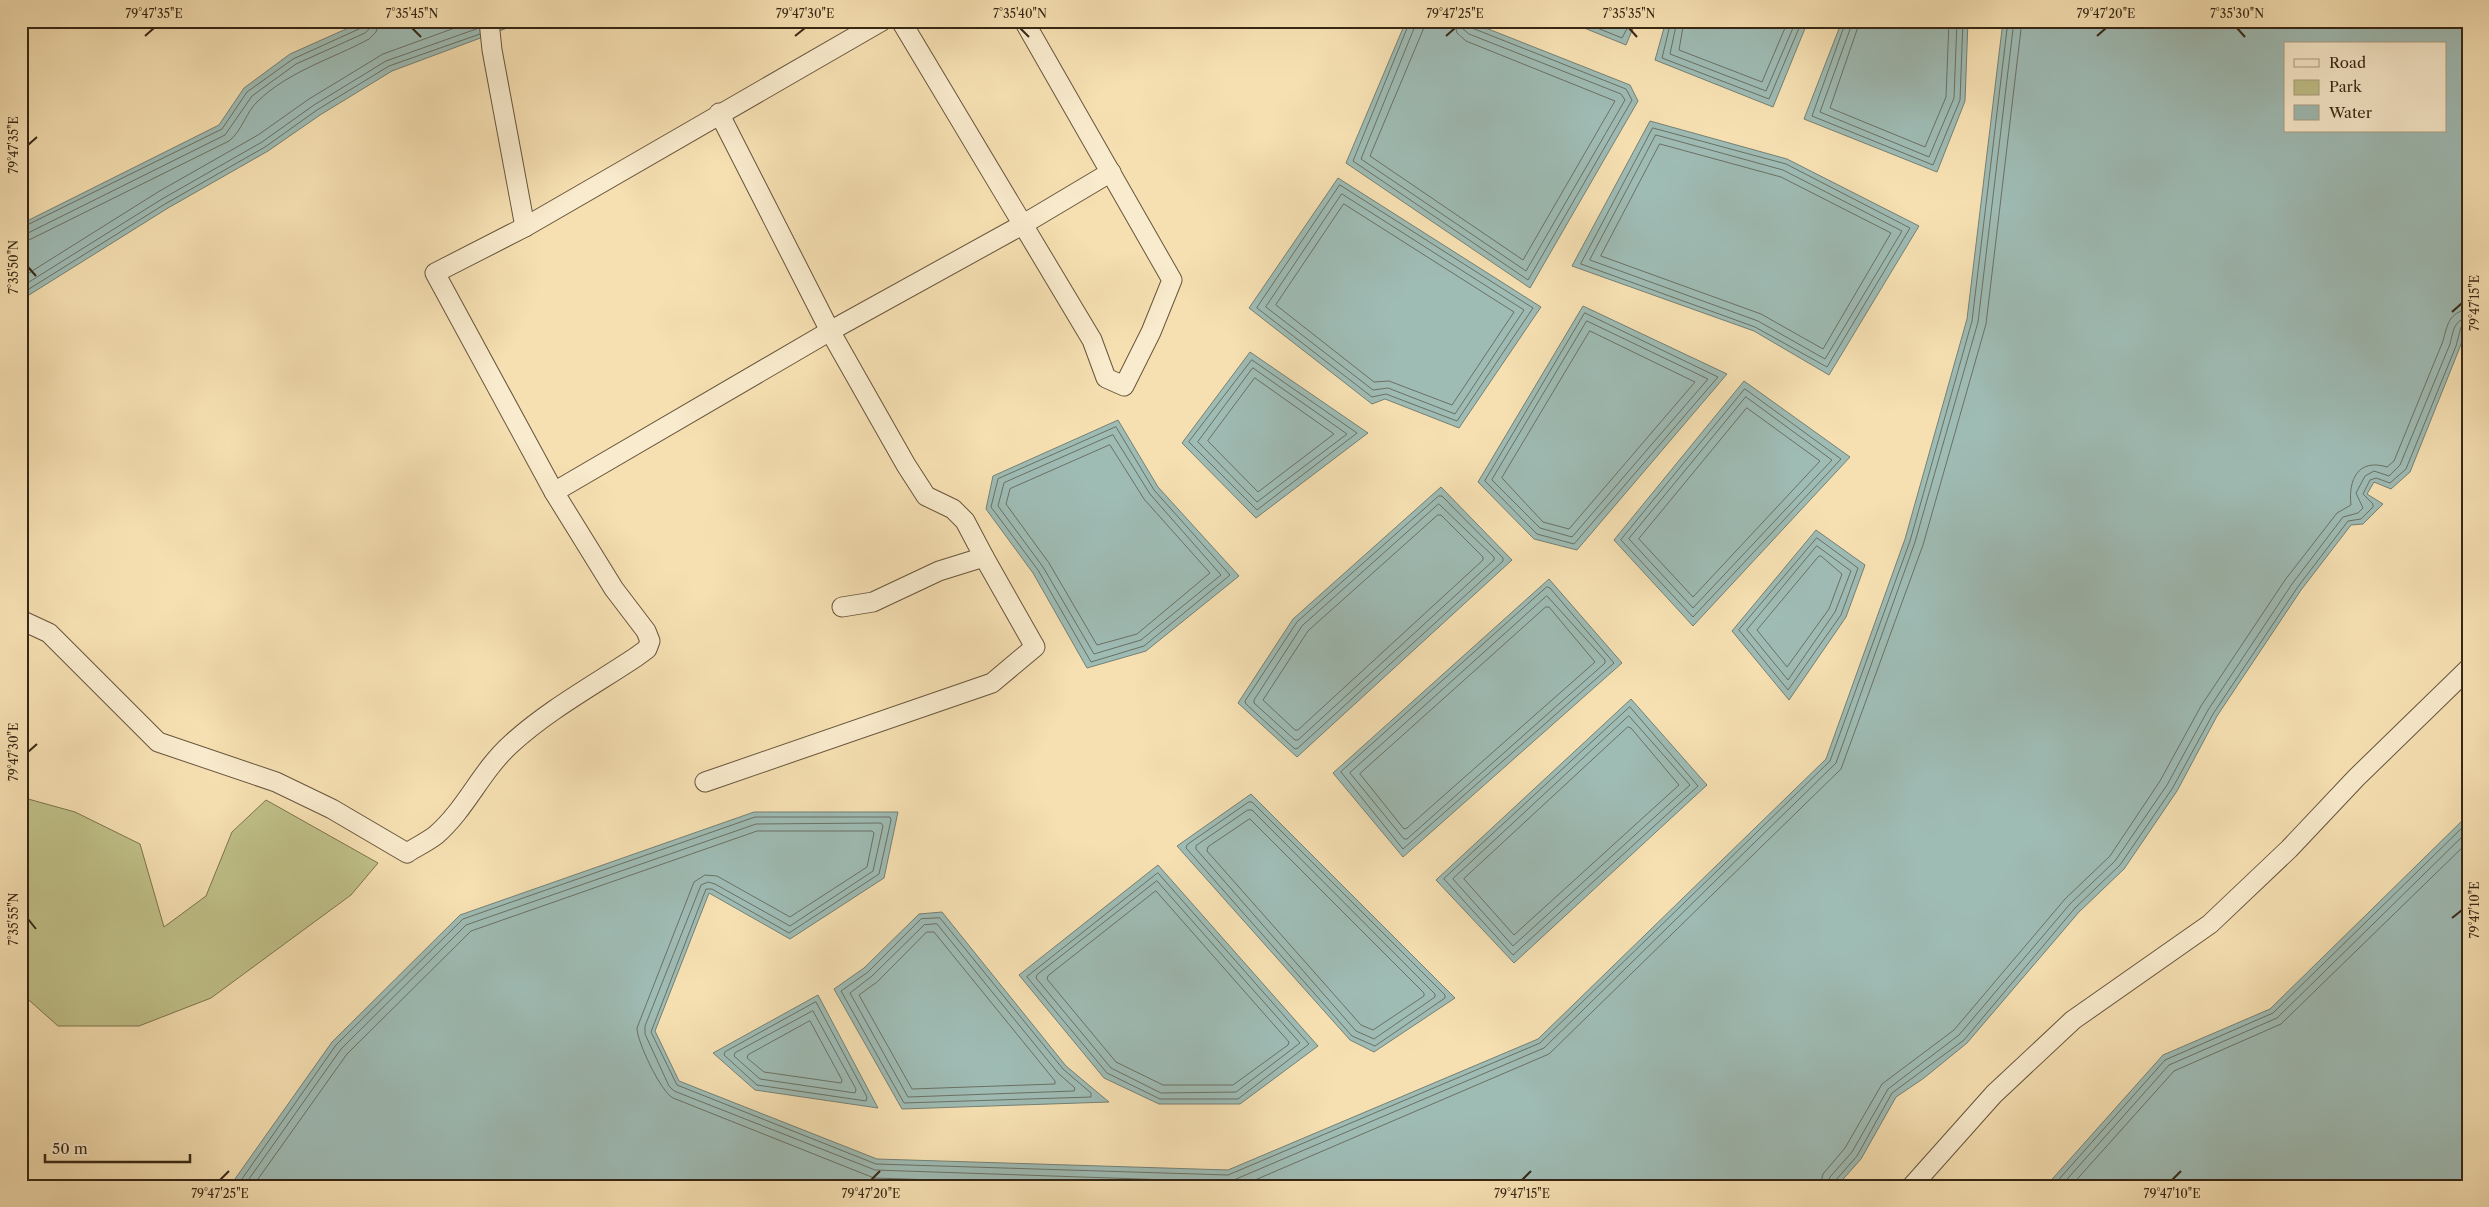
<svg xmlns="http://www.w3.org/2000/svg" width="2489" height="1207" font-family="'Libre Caslon Text',serif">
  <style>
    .green { fill: #c0c189; stroke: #7c744e }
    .water { fill: #9ebbb4; stroke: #758074; fill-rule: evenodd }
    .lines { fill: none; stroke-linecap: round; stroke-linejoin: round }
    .shore { stroke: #6a7164; stroke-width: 1 }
    .minor-casing { stroke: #67553c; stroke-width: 21 }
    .minor { stroke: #f9ebcd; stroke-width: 19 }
    .ticks { fill: none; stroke: #372714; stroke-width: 2 }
    .neatline { fill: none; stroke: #372714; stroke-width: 2 }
    .ticks-label { font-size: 12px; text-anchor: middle; fill: #372714 }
  </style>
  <rect width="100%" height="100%" fill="#f6e0b2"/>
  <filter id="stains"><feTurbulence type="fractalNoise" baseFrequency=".004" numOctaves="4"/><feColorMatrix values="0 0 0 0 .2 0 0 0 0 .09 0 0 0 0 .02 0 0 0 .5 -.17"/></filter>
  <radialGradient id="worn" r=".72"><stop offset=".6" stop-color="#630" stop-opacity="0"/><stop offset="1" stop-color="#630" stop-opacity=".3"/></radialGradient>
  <path class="green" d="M21,797l54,15 65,32 24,83 42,-31 26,-64 34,-32 112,63 -27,32 -140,103 -72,28h-81l-37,-33z"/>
  <g class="water">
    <path d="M364,21h162l-134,50 -72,44 -52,36 -100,57 -147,92v-76l198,-99 25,-37 46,-34z"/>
    <path d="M1406,21h62l162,64 8,16 -108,187 -184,-125z"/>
    <path d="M1567,21h69l-10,24z"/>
    <path d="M1666,21h142l-35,86 -118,-47z"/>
    <path d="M1842,21h126l-3,80 -28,71 -133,-53z"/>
    <path d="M2003,21h465v300l-8,26 -50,125 -19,17 -17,-7 -7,12 16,10 -20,20 -12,1 -50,65 -84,126 -40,75 -53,78 -45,43 -112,131 -43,35 -28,19 -35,62 -24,27h-1607l102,-144 128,-127 294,-103h144l-14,66 -94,61 -81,-46 -54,138 24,50 198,78 351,11 310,-131 288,-280 79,-220 62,-220zM2285,44h160v87h-160z"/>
    <path d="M1650,121l137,38 132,67 -90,149 -75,-44 -182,-65z"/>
    <path d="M1338,178l203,129 -82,121 -74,-29 -13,5 -123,-96z"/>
    <path d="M1583,306l144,68 -150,176 -43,-11 -56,-57z"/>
    <path d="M1250,352l118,81 -112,85 -74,-75z"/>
    <path d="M1744,381l106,76 -157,169 -79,-86z"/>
    <path d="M1118,420l40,67 81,89 -93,75 -59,17 -54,-95 -47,-64 7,-33z"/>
    <path d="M1441,487l71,73 -215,197 -59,-54 55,-84z"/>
    <path d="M1816,530l49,35 -19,52 -57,83 -57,-69z"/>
    <path d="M1549,579l73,84 -219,194 -70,-84z"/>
    <path d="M1631,699l76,86 -193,178 -78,-83z"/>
    <path d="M1251,794l204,204 -81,54 -24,-12 -173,-194z"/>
    <path d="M2468,815v371h-422l117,-131 107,-46z"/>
    <path d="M1158,865l160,181 -78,58h-81l-55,-26 -85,-103z"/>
    <path d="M942,912l124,154 43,36 -207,7 -68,-120 30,-21 55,-54z"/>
    <path d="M818,995l60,113 -123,-18 -42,-37z"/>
  </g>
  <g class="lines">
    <g class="shore">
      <path d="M1410,21l-57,140 175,119 104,-180 -6,-11 -154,-61 -4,-7"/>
      <path d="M1417,21l-56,138 165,112 99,-171 -4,-6 -152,-60 -6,-5 -1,-8"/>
      <path d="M1424,21l-1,9 -53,126 153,104 92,-159 -149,-60 -9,-8 -3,-12"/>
      <path d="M1580,21l42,17 9,-17"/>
      <path d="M1671,21l-9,37 107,41 33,-78"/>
      <path d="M1677,21l-7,33 96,37 30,-70"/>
      <path d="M1684,21l-5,29 83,32 26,-61"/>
      <path d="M1846,21l-34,95 121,49 27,-65 3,-79"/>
      <path d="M1853,21l-33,91 109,45 25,-59 3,-77"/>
      <path d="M1860,21l-30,87 95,39 21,-50 3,-76"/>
      <path d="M1653,128l133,36 124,64 -83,139 -72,-40 -174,-63z"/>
      <path d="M1656,135l127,35 119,61 -77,128 -67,-38 -168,-61z"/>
      <path d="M1660,144l121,33 110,56 -68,116 -62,-35 -160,-58z"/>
      <path d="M1340,185l193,123 -76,113 -71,-27 -14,3 -115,-89z"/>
      <path d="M1342,194l182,116 -69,104 -67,-26 -15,2 -107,-83z"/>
      <path d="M1344,204l170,108 -62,93 -63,-24 -15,1 -98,-77z"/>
      <path d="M21,228l201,-99 25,-37 46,-33 68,-31 4,-7"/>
      <path d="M21,234l7,-1 197,-98 27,-39 44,-32 69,-31 5,-5 1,-7"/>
      <path d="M21,242l10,-3 198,-98c13,-10 17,-29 29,-40 31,-30 74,-42 111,-62l7,-7 3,-11"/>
      <path d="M21,278l137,-86 100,-57 51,-36 74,-45 91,-33"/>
      <path d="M21,287l141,-88 100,-57 52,-37 72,-44 93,-33"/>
      <path d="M21,294l144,-90 100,-57 52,-37 72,-44 91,-32"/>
      <path d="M1585,313l133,64 -144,167 -37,-10 -52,-53z"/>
      <path d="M1587,321l121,58 -136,158 -32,-9 -48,-48z"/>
      <path d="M1590,331l105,51 -126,147 -26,-7 -41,-44z"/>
      <path d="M1252,360l105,73 -100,77 -68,-68z"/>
      <path d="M1253,368l94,66 -90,68 -59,-60z"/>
      <path d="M1255,378l79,56 -76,58 -50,-51z"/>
      <path d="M1745,389l96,70 -148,158 -72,-77z"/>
      <path d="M1746,397l86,63 -139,148 -64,-69z"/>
      <path d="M1747,408l73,53 -127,136 -54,-58z"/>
      <path d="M1116,427l38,63 76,85 -86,71 -53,16 -53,-92 -47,-63 7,-28z"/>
      <path d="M1113,435l37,59 71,81 -80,65 -47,14 -51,-87 -45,-61 6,-23z"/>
      <path d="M1110,445l34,54 66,74 -73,61 -40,11 -48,-82 -43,-59 4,-15z"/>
      <path d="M1439,496h3l61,62v3l-205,187 -3,1 -49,-45 -1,-3 52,-79z"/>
      <path d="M1439,504l55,53v3l-196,180h-3l-41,-37v-3l48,-74z"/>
      <path d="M1438,515h3l42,42v3l-185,170h-3l-32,-30 45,-69z"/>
      <path d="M1817,538l41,30 -17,47 -53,75 -49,-60z"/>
      <path d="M1817,546l34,25 -16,41 -47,68 -41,-50z"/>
      <path d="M1821,556l21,18 -13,35 -42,58 -30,-37 61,-73z"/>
      <path d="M1547,587l3,1 64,75 -211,186 -62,-77z"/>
      <path d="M1547,596l58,64v3l-198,176h-3l-54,-66z"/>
      <path d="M1546,607h3l46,55 -188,166 -3,1 -44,-55z"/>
      <path d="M1630,707l68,79 -185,169 -69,-76z"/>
      <path d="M1629,716l61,69 -177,161 -60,-67z"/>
      <path d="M1628,727l3,1 48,57 -165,150 -50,-56z"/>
      <path d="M1249,802h3l193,193v3l-70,48 -23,-10 -166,-188 1,-3z"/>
      <path d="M1248,810h4l183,184v3l-61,42 -18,-8 -160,-182v-3z"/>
      <path d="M1250,819l174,174v3l-51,34 -12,-5 -154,-174 1,-4z"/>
      <path d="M1158,873l151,171 -71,55h-78l-53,-26 -80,-96z"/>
      <path d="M1157,881l143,162 -64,49 -75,1 -50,-25 -75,-90 1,-3z"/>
      <path d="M1156,891l133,151 -1,3 -55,40h-70l-47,-23 -69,-83 1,-3z"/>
      <path d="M940,918l123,151 28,24v4l-187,6 -63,-112 27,-19 53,-53z"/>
      <path d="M937,924l121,149 17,15 -1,3 -166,6 -58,-104 22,-17 52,-51z"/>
      <path d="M927,932h7l121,149v3l-143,5 -53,-94 18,-13z"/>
      <path d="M816,1002l51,95 -1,4 -109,-16 -33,-30 1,-3z"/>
      <path d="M813,1011l43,78 -1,4 -95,-14 -26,-23 1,-3z"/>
      <path d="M810,1021l32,59 -1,3 -77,-11 -17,-14 1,-3z"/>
      <path d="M237,1186l99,-141 127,-126 292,-102h135l1,3 -12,54 -90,59 -77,-44h-6l-55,143 26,53 199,79 352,11 312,-132 290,-282 80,-220 62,-220 36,-300"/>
      <path d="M244,1186l97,-137 125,-124 290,-101 125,-1 2,3 -10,45 -83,55 -75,-42 -7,-2 -7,3 -56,141v8l24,52 5,5 201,79 354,12 315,-134 292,-285 79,-221 63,-220 36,-301"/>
      <path d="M253,1186l94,-132 124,-123 286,-100h115l2,2 -7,34 -77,50 -73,-41 -12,-1 -11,7 -57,146c0,14 24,64 36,70l201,80 247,8"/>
      <path d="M1241,1186l308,-132 292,-285 82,-224 63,-221 36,-303"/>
      <path d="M1820,1186l3,-12 22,-26 37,-64 72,-54 111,-131 45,-43 50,-75 41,-75 84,-126 52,-67 14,-8c-3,-25 7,-47 36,-38l7,-6 49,-120c4,-15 6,-30 25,-31"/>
      <path d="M1827,1186l3,-9 22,-25 36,-63 71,-54 111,-131 45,-43 52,-76 41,-75 84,-126 51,-67 15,-4 5,-5 -7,-15 9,-17 9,-5 15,5 11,-11 50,-121c3,-12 4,-25 18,-26"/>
      <path d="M1833,1186l2,-5 22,-25 35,-63 72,-53 111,-132 45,-43 52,-76 41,-75 84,-126 51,-67 13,-2 12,-12v-3l-10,-10 7,-14 6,-2 14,5 16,-14 50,-123 5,-19 7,-3"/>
      <path d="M2053,1186l112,-126 108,-47 195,-191"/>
      <path d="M2061,1186l108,-121 108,-47 191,-187"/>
      <path d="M2071,1186l103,-115 107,-47 187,-182"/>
    </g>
    <defs>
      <g id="minor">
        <path d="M489,21l3,29 33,177"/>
        <path d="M901,21l191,319 14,38 18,8 27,-54 21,-52 -148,-259"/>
        <path d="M719,113l111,218 76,134 20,31 27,13 12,12 19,36 -45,14 -66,31 -31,5"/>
        <path d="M554,492l276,-161 192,-106 89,-53"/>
        <path d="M21,620l28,13 109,109 118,40 56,27 75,44c9,-6 20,-11 29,-18 30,-26 45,-64 75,-91 37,-34 83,-59 125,-87l11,-8 3,-8 -4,-10 -32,-42 -60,-97 -119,-219 90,-46 357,-206"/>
        <path d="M705,782l287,-99 43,-36 -51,-90"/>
        <path d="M1912,1186l82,-92 79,-74 137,-96 79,-75 67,-71 112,-109"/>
      </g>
    </defs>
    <use href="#minor" class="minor-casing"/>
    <use href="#minor" class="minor"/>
  </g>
  <path class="ticks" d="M412,28l9,9M1020,28l9,9M1629,28l8,9M2237,28l8,9M145,36l9,-8M795,36l10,-8M1446,36l9,-8M2097,36l9,-8M28,145l9,-8M28,267l8,9M2452,312l10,-9M28,752l9,-8M2452,918l10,-8M28,919l8,10M220,1180l9,-9M871,1180l9,-9M1522,1180l9,-9M2172,1180l9,-9"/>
  <rect width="2489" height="1207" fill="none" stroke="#f6e0b2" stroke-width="55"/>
  <rect x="2284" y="42" width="162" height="90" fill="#f9ebcd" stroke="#ab9d83"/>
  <rect x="2294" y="59" width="25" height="8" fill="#f9ebcd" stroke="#ab9d83"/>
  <text x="2329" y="68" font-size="15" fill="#372714">Road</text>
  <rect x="2294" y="80" width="25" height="15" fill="#c0c189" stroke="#ab9d83"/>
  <text x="2329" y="92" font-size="15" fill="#372714">Park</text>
  <rect x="2294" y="105" width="25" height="15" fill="#9ebbb4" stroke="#ab9d83"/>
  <text x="2329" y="118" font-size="15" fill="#372714">Water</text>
  <path d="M45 1154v8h145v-8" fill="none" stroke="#372714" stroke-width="2.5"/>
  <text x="52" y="1154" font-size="15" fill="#372714" stroke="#f9ebcd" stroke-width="4" paint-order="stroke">50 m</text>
  <rect x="28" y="28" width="2434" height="1152" class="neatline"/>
  <g class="ticks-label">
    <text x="154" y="18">79°47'35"E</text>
    <text x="412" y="18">7°35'45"N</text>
    <text x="805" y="18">79°47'30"E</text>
    <text x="1020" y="18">7°35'40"N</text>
    <text x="1455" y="18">79°47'25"E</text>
    <text x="1629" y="18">7°35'35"N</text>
    <text x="2106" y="18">79°47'20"E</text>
    <text x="2237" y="18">7°35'30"N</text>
    <text transform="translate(14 145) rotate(-90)" y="4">79°47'35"E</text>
    <text transform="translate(14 267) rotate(-90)" y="4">7°35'50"N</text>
    <text transform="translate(2475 303) rotate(-90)" y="4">79°47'15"E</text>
    <text transform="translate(14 752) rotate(-90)" y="4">79°47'30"E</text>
    <text transform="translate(2475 910) rotate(-90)" y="4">79°47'10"E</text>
    <text transform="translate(14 919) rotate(-90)" y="4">7°35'55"N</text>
    <text x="220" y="1198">79°47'25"E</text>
    <text x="871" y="1198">79°47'20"E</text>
    <text x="1522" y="1198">79°47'15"E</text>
    <text x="2172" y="1198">79°47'10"E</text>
  </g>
  <rect width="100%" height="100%" filter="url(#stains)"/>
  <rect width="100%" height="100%" fill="url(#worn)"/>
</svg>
